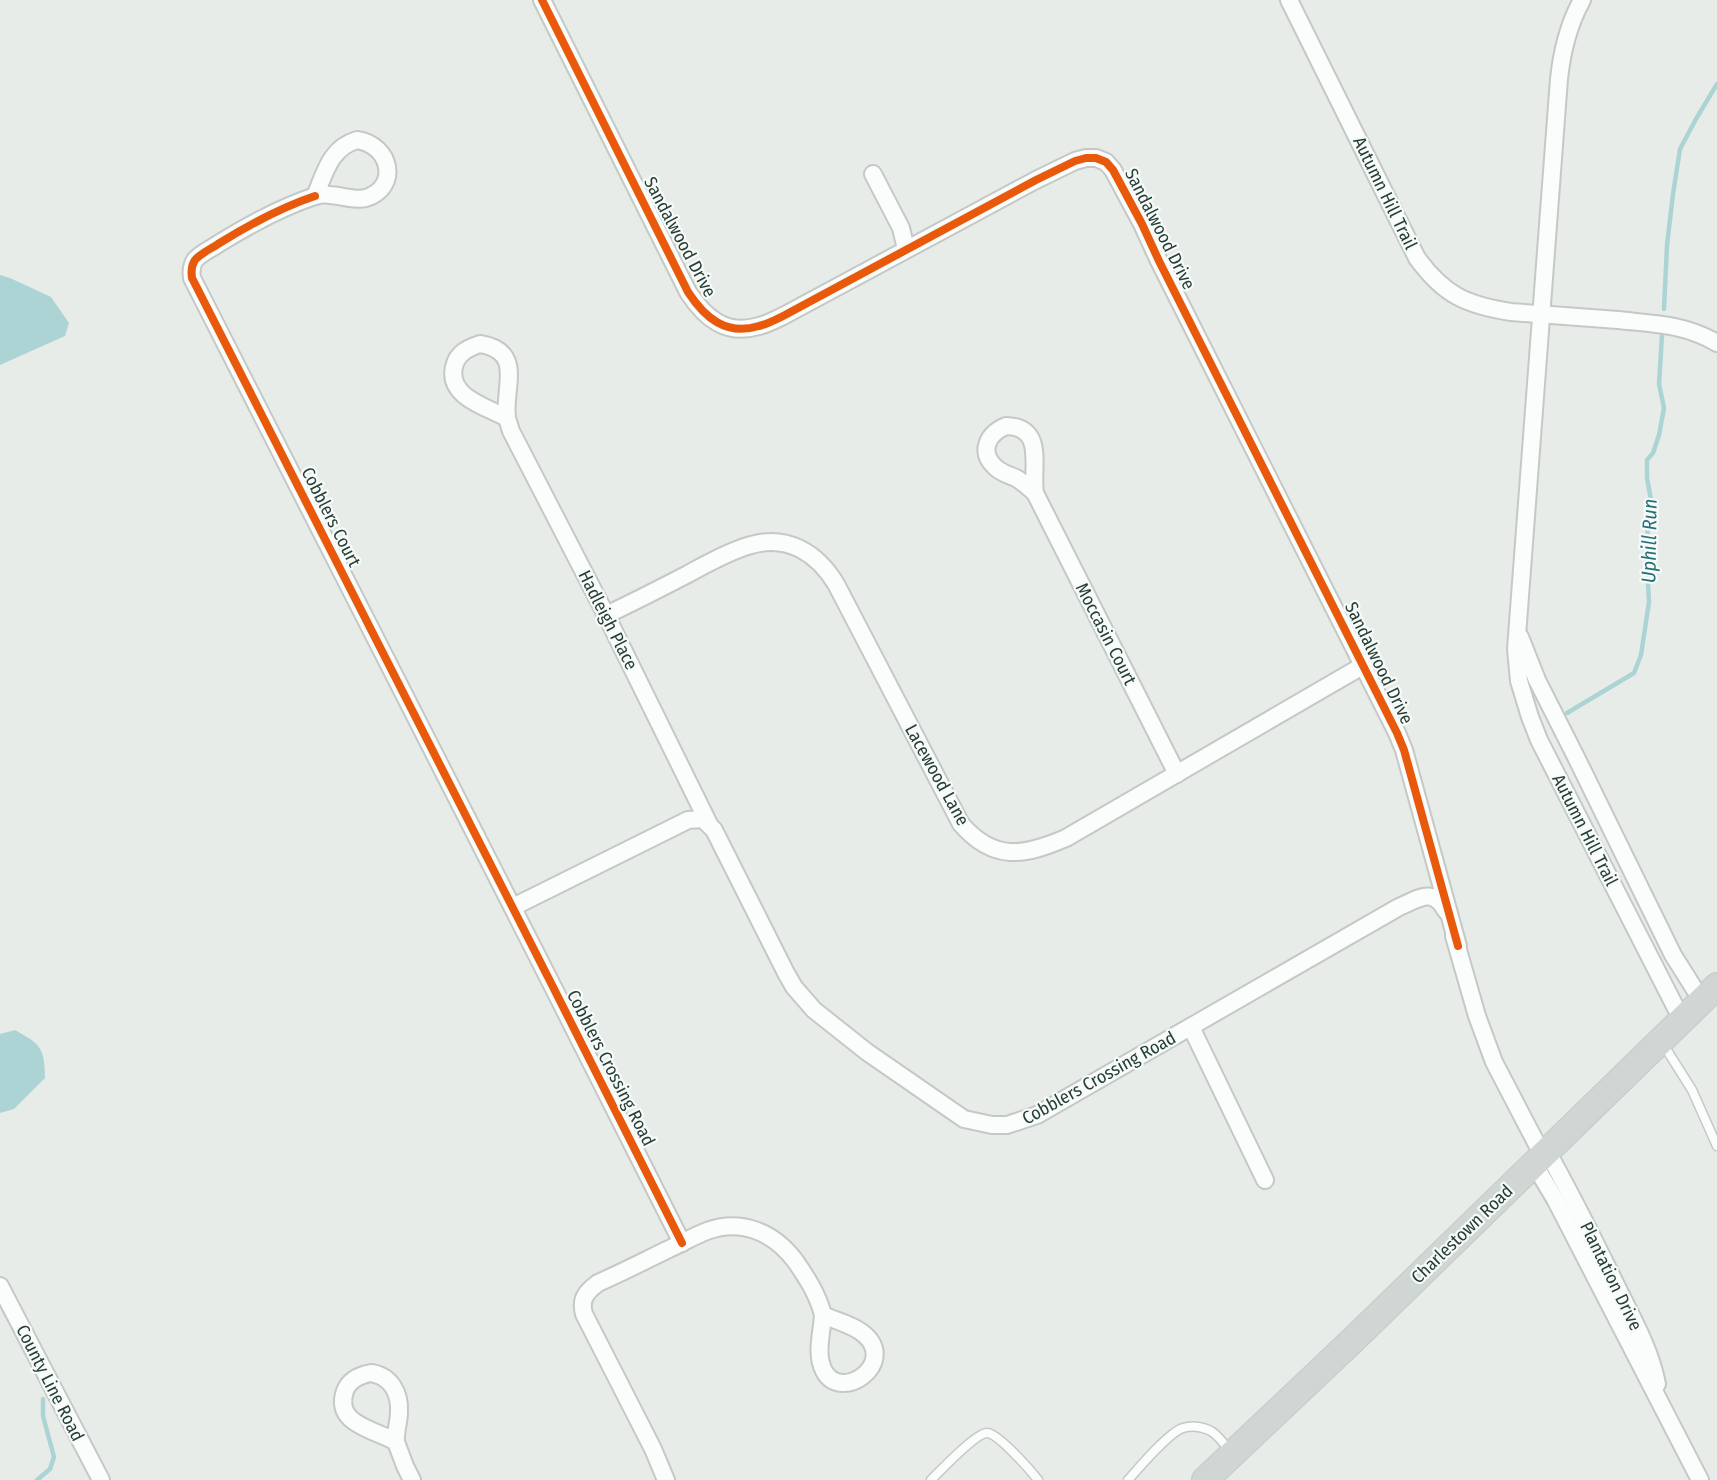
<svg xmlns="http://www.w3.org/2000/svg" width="1717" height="1480" font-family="'Fira Sans Condensed',sans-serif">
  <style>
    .water { fill: #acd4d5 }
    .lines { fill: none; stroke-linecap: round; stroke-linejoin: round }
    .stream { stroke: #acd4d5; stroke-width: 4.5 }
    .service-casing { stroke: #c4c9c6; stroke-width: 11 }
    .minor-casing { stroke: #c4c9c6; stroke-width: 20 }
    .primary-casing { stroke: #c3cac7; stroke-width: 28 }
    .service { stroke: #fbfcfc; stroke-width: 8 }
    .minor { stroke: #fbfcfc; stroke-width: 16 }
    .primary { stroke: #cfd6d3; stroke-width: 26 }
    .cycleway-casing { stroke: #f6faf8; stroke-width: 11 }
    .cycleway { stroke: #e8590c; stroke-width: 8 }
    .labels { text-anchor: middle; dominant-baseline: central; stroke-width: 4.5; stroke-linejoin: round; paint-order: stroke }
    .street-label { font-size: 18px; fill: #263e35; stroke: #f6faf8 }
    .water-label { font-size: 20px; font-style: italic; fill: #257075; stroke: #f6faf8 }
  </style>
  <rect width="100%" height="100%" fill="#e7ece9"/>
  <g class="water">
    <path d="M0,275l10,3 41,19 18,26 -4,13 -65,29z"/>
    <path d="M15,1030c27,15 29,18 30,48l-31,31 -14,4v-79z"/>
  </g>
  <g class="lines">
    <g class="stream">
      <path d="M1664,309l3,-64 6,-51 7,-45 16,-30 21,-35"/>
      <path d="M1567,713l67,-40 7,-18 8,-53 -3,-57 5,-45 -4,-22v-18l6,-7 6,-18 5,-27 -5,-24 3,-49"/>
      <path d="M37,1480l13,-11 4,-12 -11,-41v-17"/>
    </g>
    <defs>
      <g id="service">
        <path d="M1663,1044l29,46 25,56"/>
        <path d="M931,1480c9,-9 45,-47 56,-47 11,0 44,38 51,47"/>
        <path d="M1128,1480c11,-12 41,-48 55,-52 10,-3 24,-1 32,6 6,5 11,13 16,18"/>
      </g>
      <g id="minor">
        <path d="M542,0l146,292c17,26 38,44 71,34 9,-2 18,-7 26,-11l251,-135 39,-19 11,-3h10l10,4 7,8 29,54 17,37 238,472 7,17 54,196"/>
        <path d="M1289,0l128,258c27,37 49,47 94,54 36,3 71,5 107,8 37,4 66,4 99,23"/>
        <path d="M1582,0c-14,25 -20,51 -23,79l-43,570 3,32 11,36 9,23 143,280"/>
        <path d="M357,140c34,5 43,47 9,58 -12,3 -26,-3 -37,-3 -5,-1 -10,0 -14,1 10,-23 15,-48 42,-56z"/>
        <path d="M873,174l28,54 5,21"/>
        <path d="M315,196c-33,11 -68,30 -97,48 -7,5 -17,9 -23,16 -4,6 -4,11 -3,18l359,705 131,260"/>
        <path d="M480,344c45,7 23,44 27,74 -20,-11 -60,-21 -53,-51 3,-14 14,-19 26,-23z"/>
        <path d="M507,418l4,13 95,184 103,209"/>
        <path d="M1006,426c40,1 25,41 29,67 -6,-5 -12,-11 -19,-15 -7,-3 -15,-5 -21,-11 -16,-15 -8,-33 11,-41z"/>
        <path d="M1035,493l142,281"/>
        <path d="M606,615c28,-13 55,-27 82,-41 18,-10 44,-24 63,-29 37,-11 67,9 85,39l125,240c33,38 63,32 105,14l298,-173"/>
        <path d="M1520,637l17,43 39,77 97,198 29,46"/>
        <path d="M513,907l163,-81 12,-6 15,-1 11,11 72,143 8,14 20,23 53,42 97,67 28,6h15l30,-10 362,-208c21,-9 34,-20 47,4"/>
        <path d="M1454,936l23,80 17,46 49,94"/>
        <path d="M1191,1027l74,153"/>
        <path d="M1547,1151c24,43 46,87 68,132 16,33 35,65 42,101"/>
        <path d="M1534,1164l21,35 145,281"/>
        <path d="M0,1286l101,194"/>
        <path d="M823,1315c13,6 31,10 42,20 32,29 -24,68 -41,36 -9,-17 -2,-38 -1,-56z"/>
        <path d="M371,1373c20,3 29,20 28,39 0,10 -4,20 -3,30 -19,-12 -63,-17 -51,-51 4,-11 15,-16 26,-18z"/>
        <path d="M396,1442l9,24 7,14"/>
        <path d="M666,1480l-13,-31 -69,-135c-4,-15 2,-22 14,-31 25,-11 48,-23 71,-34 13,-6 25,-13 38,-18 35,-13 68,2 89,31 11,16 22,33 27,53"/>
      </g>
      <path id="primary" d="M1205,1480l149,-141 363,-353"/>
    </defs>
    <use href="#service" class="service-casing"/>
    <use href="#minor" class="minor-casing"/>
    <use href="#primary" class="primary-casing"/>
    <use href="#service" class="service"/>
    <use href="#minor" class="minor"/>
    <use href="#primary" class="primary"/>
    <defs>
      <g id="cycleway">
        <path d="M542,0l146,292c17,26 38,44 71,34 9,-2 18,-7 26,-11l251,-135 39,-19 11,-3h10l10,4 7,8 29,54 17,37 238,472 7,17 54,196"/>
        <path d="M315,196c-33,11 -68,30 -97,48 -7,5 -17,9 -23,16 -4,6 -4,11 -3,18l359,705 131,260"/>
      </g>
    </defs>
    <use href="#cycleway" class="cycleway-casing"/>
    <use href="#cycleway" class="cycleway"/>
  </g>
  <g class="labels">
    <g class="street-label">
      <text transform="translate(1385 193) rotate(64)">Autumn Hill Trail</text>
      <text transform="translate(1160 229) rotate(63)">Sandalwood Drive</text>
      <text transform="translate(680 237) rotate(62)">Sandalwood Drive</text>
      <text transform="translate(331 517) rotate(63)">Cobblers Court</text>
      <text transform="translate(608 620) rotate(63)">Hadleigh Place</text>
      <text transform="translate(1106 634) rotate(63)">Moccasin Court</text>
      <text transform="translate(1379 663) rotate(64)">Sandalwood Drive</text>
      <text transform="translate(937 775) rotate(61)">Lacewood Lane</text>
      <text transform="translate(1585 830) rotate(63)">Autumn Hill Trail</text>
      <text transform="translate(611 1068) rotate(63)">Cobblers Crossing Road</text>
      <text transform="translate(1099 1078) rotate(-29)">Cobblers Crossing Road</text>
      <text transform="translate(1462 1234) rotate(-44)">Charlestown Road</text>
      <text transform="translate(1611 1276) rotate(64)">Plantation Drive</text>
      <text transform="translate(50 1383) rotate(63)">County Line Road</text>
    </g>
    <g class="water-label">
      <text transform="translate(1649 541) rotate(-89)">Uphill Run</text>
    </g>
  </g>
</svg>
